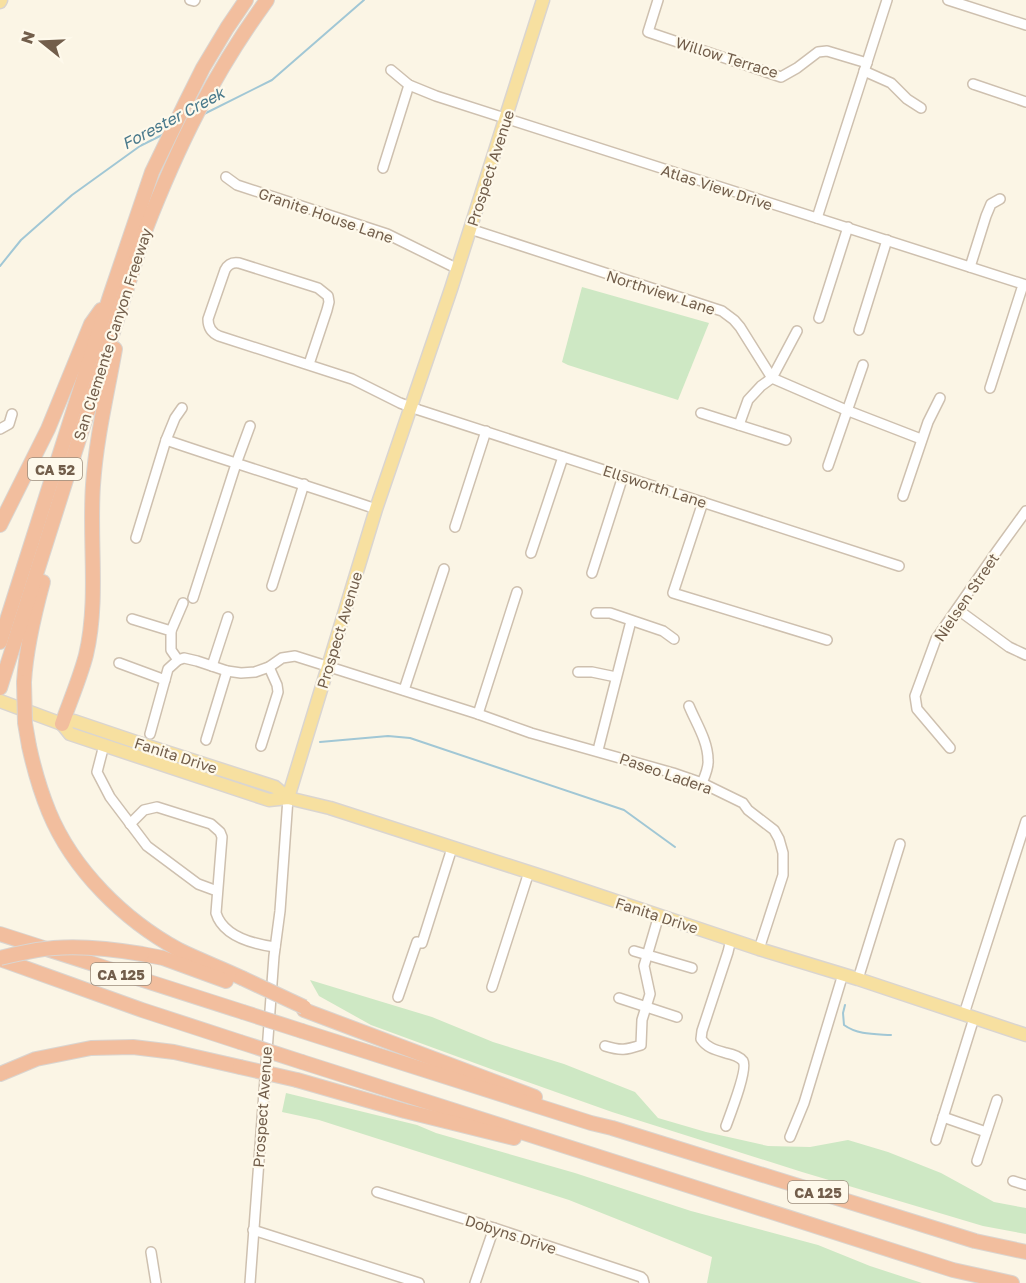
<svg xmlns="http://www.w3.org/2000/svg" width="1026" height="1283" font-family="'Golos Text',sans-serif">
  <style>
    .green { fill: #cee8c4 }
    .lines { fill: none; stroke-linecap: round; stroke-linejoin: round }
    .stream { stroke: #a1c7d5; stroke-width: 2 }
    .minor-casing { stroke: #cec0af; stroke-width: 12 }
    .major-casing { stroke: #dad5d0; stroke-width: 15 }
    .highway-casing { stroke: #dad5d0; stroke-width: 16 }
    .minor { stroke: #fff; stroke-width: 9 }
    .major { stroke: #f7e0a0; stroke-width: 12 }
    .highway { stroke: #f2be9e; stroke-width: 14 }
    .highway-bridge-casing { stroke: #dad5d0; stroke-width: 16; stroke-linecap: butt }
    .highway-bridge { stroke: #f2be9e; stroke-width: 14 }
    .labels { text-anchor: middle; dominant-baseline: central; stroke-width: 4.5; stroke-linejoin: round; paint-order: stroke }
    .shield { fill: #fef9eb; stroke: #9c8c7b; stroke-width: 1.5 }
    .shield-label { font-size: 14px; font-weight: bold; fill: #725e4b }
    .street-label { font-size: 15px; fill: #725e4b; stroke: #fef9eb }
    .water-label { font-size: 16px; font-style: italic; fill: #49798b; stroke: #fef9eb }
  </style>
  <rect width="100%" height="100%" fill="#fbf5e5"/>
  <g class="green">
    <path d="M582,287l127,36 -31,77 -110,-35 -6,-3z"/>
    <path d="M310,980l122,37 61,25 71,22 71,28 23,26 48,14 62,14 42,1 38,-7 40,12 53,21 53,29 32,6v26l-43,-8 -181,-54 -190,-60 -121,-43 -120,-44 -52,-29z"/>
    <path d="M286,1093l131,32 19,8 139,40 116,38 127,34 52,21 52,17h-215l5,-26 -143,-57 -250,-80 -37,-8z"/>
  </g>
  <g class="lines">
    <g class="stream">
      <path d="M204,114l68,-34 92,-80"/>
      <path d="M0,266l21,-26 51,-45 68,-49 24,-12"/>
      <path d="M320,742l68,-6 22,2 214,72 51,37"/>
      <path d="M845,1005l-2,8 1,12c14,10 30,9 47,10"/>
    </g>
    <defs>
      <g id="minor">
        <path d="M190,0l4,1 1,-1"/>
        <path d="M658,0l-10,32 133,45 16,-9 21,-16 9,-1 40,12"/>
        <path d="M948,0l78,25"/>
        <path d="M391,70l18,15 27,11 590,189"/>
        <path d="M864,71l27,12 16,16 14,9"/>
        <path d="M973,84l53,18"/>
        <path d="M383,168l26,-83"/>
        <path d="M226,177l11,8 150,49 71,35"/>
        <path d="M817,218l70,-218"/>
        <path d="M470,229l252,82 12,9 6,7 32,51 74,32 75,29"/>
        <path d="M970,267l16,-51 5,-12 9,-5"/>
        <path d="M819,318l29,-91"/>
        <path d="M859,330l28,-90"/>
        <path d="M309,364l18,-54 2,-8 -1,-6 -10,-8 -79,-25c-6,-1 -11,1 -14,7l-17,49c0,8 4,14 11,17l133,43 48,24 19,7 480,156"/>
        <path d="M990,388l33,-103"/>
        <path d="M701,413l85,27"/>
        <path d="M739,425l9,-25 13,-14 11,-8 25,-47"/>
        <path d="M0,429l9,-5 3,-10"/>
        <path d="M166,440c70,24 140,45 210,69"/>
        <path d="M828,466l35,-101"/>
        <path d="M903,496l25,-74 12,-24"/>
        <path d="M703,502l-30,91 154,47"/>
        <path d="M455,527l31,-96"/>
        <path d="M136,538l30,-98 9,-22 7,-10"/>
        <path d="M531,553l32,-96"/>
        <path d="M592,573l31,-97"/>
        <path d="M272,586l32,-102"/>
        <path d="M193,598l43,-134 14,-38"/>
        <path d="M957,609l52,38 17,8"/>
        <path d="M596,613h14l53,18 11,8"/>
        <path d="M132,619l39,12v19l7,10"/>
        <path d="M171,631l12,-28"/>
        <path d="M119,663l46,17"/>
        <path d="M212,666l16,-49"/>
        <path d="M578,672h14l24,5"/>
        <path d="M404,690l40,-121"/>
        <path d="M689,706c7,17 19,35 19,54 1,7 -3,16 -6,23"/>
        <path d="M478,714l39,-122"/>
        <path d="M150,734l18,-65 10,-9 6,-2 13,3 30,10 14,2 14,-1 14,-5 13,-9 13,-2 183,58 53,19 142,40 29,10 41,20 5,7 26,20 5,9 4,14v22l-24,74"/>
        <path d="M206,740l21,-69"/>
        <path d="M104,745l-7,27 13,25 37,49 51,38 19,7"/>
        <path d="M261,746l17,-54 -1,-7 -8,-18"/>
        <path d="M950,748l-33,-39 -2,-13 21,-57 61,-88 29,-40"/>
        <path d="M598,750l33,-129"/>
        <path d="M130,824l14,-14 13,-3 54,17 9,8 2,5 -6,76c7,23 37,31 59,34"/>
        <path d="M634,951l58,17"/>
        <path d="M858,979l42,-135"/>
        <path d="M492,987l37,-115"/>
        <path d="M398,997l19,-55 5,1 30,-95"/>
        <path d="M619,998l58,19"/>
        <path d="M964,1014l62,-193"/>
        <path d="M605,1046c16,5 21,4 36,-1l1,-25 8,-26 -6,-28 15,-51"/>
        <path d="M943,1117l43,15"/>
        <path d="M726,1126c4,-11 22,-57 17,-65 -4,-5 -12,-7 -17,-8 -10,-3 -19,-5 -25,-14l1,-8 26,-79 3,-13"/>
        <path d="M790,1137l14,-34 39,-129"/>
        <path d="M936,1140l38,-122"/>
        <path d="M977,1161l20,-61"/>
        <path d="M1013,1181l13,4"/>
        <path d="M377,1192l117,36 147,49 2,2 1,4"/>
        <path d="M253,1230l166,53"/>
        <path d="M151,1252l5,31"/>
        <path d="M250,1283l24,-327 6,-45 8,-113"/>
        <path d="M475,1283l19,-55"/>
      </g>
      <g id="major">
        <path d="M0,2l1,-2"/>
        <path d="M0,701l62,23 8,10 199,66 19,-2 42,10 217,70 212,71 99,30 168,56"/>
        <path d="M62,724l12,-3 71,24 130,42 13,11"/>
        <path d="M288,798l88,-289 75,-220 92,-289"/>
      </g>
      <g id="highway">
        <path d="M0,525l48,-96 43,-105 10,-14"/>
        <path d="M0,642l110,-346 42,-124 34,-70 17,-34 24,-40 19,-28"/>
        <path d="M24,682c2,-34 10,-67 19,-100"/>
        <path d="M0,688l145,-457c33,-85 68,-157 122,-231"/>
        <path d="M62,724c8,-23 18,-46 24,-69 13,-55 3,-114 7,-170 3,-46 14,-91 22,-136"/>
        <path d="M29,746c5,23 11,44 20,66 24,58 75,108 130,138 20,10 42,18 63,28"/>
        <path d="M0,934l243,78"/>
        <path d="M142,954l21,4 63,23"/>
        <path d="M0,959l142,51 98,32"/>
        <path d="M304,1010l231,87"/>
        <path d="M302,1031l289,92 21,5 363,113 51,11"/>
        <path d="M302,1062l651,208 59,13"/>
        <path d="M0,1074l36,-15 55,-11 42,-1 41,5 66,15"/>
        <path d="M297,1080l108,31 109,27"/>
      </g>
    </defs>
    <use href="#minor" class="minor-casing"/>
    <use href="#major" class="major-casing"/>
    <use href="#highway" class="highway-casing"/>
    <use href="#minor" class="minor"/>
    <use href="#major" class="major"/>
    <use href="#highway" class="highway"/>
    <defs>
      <g id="highway-bridge">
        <path d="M24,682l1,41 4,23"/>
        <path d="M0,958c12,-3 25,-6 37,-8 34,-6 71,-2 105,4"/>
        <path d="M242,978l62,29"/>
        <path d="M243,1012l59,19"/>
        <path d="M240,1042l62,20"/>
        <path d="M240,1067l57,13"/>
      </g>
    </defs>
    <use href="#highway-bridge" class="highway-bridge-casing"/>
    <use href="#highway-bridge" class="highway-bridge"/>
  </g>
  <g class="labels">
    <g class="shield">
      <rect x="28" y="458" width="54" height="22" rx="4.5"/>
      <rect x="91" y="963" width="60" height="22" rx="4.5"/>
      <rect x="788" y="1181" width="60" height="22" rx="4.5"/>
    </g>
    <g class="shield-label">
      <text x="55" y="469">CA 52</text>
      <text x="121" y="974">CA 125</text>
      <text x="818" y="1192">CA 125</text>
    </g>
    <g class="street-label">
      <text transform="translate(727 57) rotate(17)">Willow Terrace</text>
      <text transform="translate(490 168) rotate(-72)">Prospect Avenue</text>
      <text transform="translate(717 187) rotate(18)">Atlas View Drive</text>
      <text transform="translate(326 215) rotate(19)">Granite House Lane</text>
      <text transform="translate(661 292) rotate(18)">Northview Lane</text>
      <text transform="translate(112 334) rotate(-72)">San Clemente Canyon Freeway</text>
      <text transform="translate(655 486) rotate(18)">Ellsworth Lane</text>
      <text transform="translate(966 597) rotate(-56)">Nielsen Street</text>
      <text transform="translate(339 630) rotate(-73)">Prospect Avenue</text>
      <text transform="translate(176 755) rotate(18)">Fanita Drive</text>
      <text transform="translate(666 773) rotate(19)">Paseo Ladera</text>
      <text transform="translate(657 915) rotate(18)">Fanita Drive</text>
      <text transform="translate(262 1107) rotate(-86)">Prospect Avenue</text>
      <text transform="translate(511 1234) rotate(18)">Dobyns Drive</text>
    </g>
    <g class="water-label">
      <text transform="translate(173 118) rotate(-28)">Forester Creek</text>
    </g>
  </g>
  <g transform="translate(42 42) rotate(288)" stroke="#fef9eb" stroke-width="4.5" paint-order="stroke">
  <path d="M0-4.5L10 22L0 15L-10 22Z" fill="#725e4b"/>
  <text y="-9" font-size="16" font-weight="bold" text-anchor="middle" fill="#725e4b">N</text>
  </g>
</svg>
